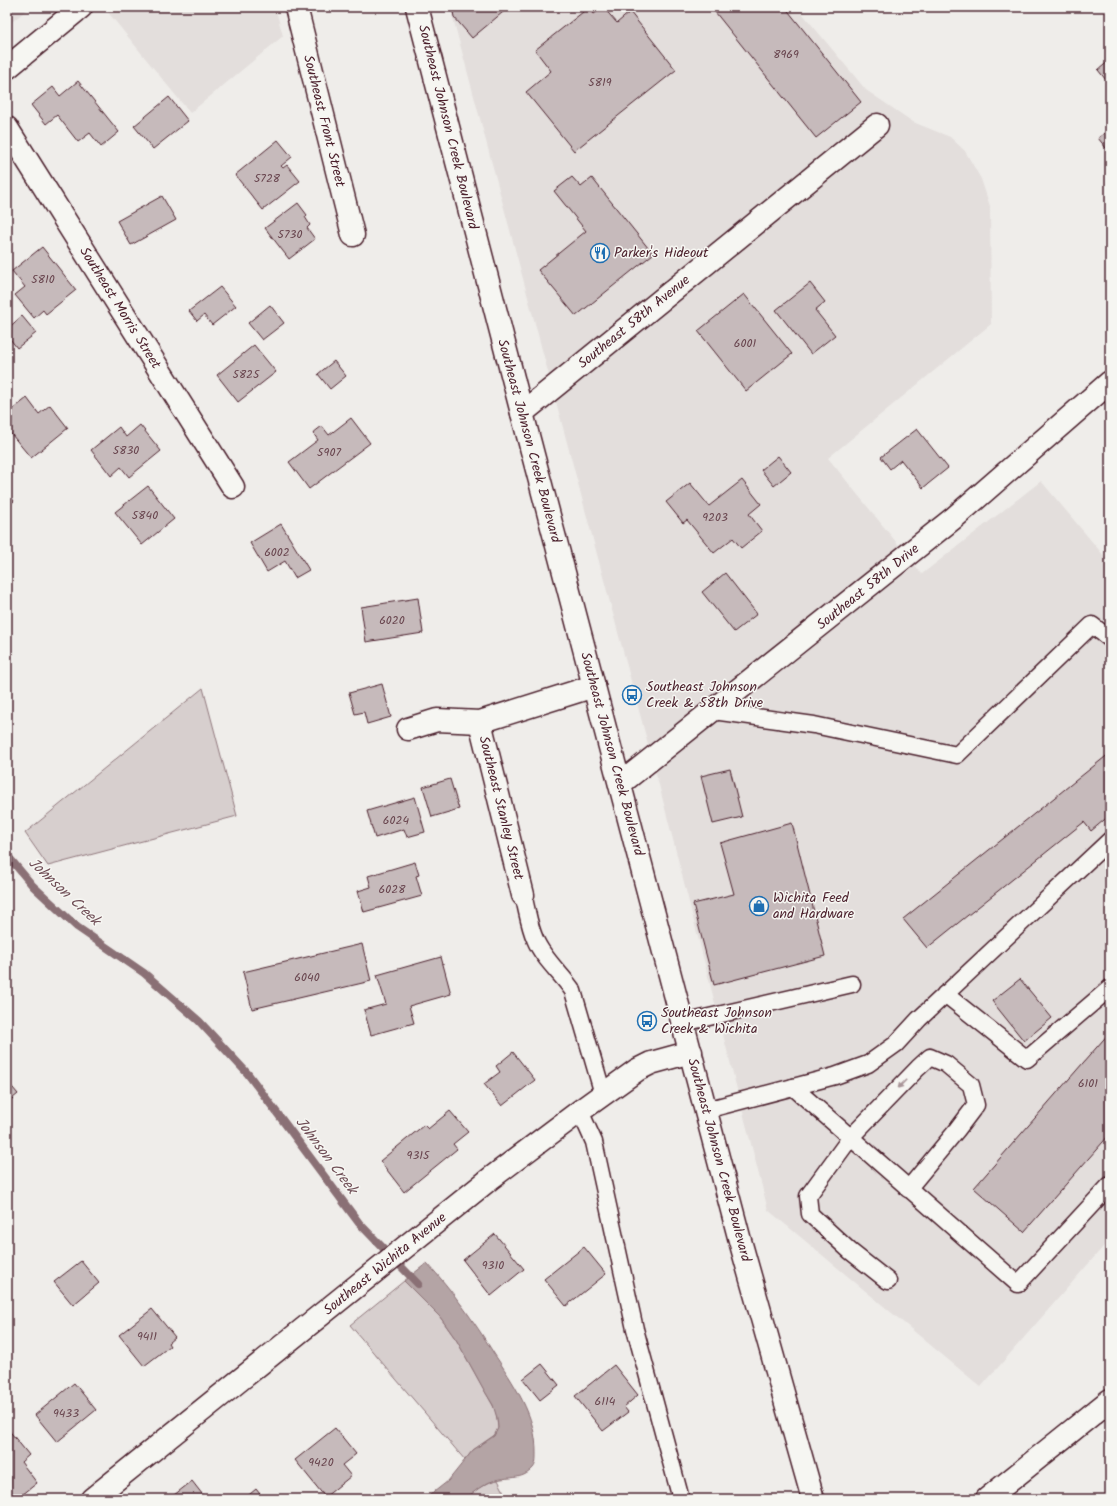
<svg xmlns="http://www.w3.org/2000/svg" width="1117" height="1506" font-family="Kalam,sans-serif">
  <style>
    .built { fill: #e3dedc }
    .green { fill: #d7cfce; stroke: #90777c }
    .water { fill: #b4a4a5; stroke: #8a6f74 }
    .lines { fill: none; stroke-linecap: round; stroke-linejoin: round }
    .stream { stroke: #8a6f74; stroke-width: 8 }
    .building { fill: #c6babb; stroke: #4a1f2b }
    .lane-casing { stroke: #4a1f2b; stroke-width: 19 }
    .street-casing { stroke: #4a1f2b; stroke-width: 25 }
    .secondary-casing { stroke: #4a1f2b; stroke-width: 25 }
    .primary-casing { stroke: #4a1f2b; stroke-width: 25 }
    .lane { stroke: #f6f6f2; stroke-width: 16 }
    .street { stroke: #f6f6f2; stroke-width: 22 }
    .secondary { stroke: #f6f6f2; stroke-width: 22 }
    .primary { stroke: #f6f6f2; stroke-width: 22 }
    .oneway { fill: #a99598 }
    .labels { text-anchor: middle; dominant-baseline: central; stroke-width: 3; stroke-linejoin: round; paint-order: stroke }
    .number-label { font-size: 12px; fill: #69464f }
    .street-label { font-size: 14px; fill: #4a1f2b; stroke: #f6f6f2 }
    .poi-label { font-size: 14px; fill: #4a1f2b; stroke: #f6f6f2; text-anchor: start }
    .water-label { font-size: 15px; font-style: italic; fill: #6f4e56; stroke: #f6f6f2 }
  </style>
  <rect width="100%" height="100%" fill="#efedea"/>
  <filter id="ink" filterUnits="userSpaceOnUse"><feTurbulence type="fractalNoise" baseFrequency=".025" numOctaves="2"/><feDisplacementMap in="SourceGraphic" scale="8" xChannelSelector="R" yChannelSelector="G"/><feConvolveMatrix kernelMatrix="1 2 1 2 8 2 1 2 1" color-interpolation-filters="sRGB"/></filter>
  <g filter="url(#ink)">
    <g class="built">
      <path d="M7,7h23l-23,19z"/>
      <path d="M112,7h163l8,29 -93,77 -83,-102z"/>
      <path d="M450,7h347l69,83 47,32 37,15 15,14 16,28 9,27 1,118 -163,134 94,116 119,-93 69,82v676l-129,148 -213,-177 -109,-425z"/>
    </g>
    <g class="green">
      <path d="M203,688l34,128 -189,50 -23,-33z"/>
      <path d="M404,1281l36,36 17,24 39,70 2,17 -2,6 -23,16 -8,10 -115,-135z"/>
      <path d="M494,1480h4l5,10 1,9h-38l11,-10z"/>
    </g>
    <path class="water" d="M427,1263c25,27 47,58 66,89 20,31 44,64 43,102 0,5 0,11 -3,14 -11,13 -26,8 -40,13 -10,3 -19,11 -28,18h-40l23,-18 25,-31 21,-14 4,-8 -1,-10 -4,-13 -9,-15 -27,-49 -17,-24 -36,-36z"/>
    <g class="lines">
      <path class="stream" d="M7,855l26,31 44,41 67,46 55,48 49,53 111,149 59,61"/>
    </g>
    <g class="building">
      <path d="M452,7h57l-37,31 -18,-21z"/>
      <path d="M603,7l14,16 13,-11 46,58 -102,81 -48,-59 25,-21 -16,-21 53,-42 6,6z"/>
      <path d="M711,7h74l76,95 -45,36z"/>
      <path d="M1110,60v25l-12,-15z"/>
      <path d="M78,81l41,51 -18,15 -11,-14 -12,9 -21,-27 -11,9 -15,-19 22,-18 7,9z"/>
      <path d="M169,97l19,24 -35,28 -19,-23z"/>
      <path d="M1110,129v24l-12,-15z"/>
      <path d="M278,140l14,17 -11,9 2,2 4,-3 13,16 -37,29 -28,-35z"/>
      <path d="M572,177l9,10 11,-9 61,76 -77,62 -38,-46 48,-39 -32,-40z"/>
      <path d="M162,196l14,24 -45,25 -14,-24z"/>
      <path d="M298,203l9,12 -2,2 5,8 -3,3 8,11 -26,20 -24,-31z"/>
      <path d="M42,247l34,43 -30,24 -3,-4 -9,8 -19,-23 10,-8 -13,-16z"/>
      <path d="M810,283l15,19 -10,8 20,25 -24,19 -35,-44z"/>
      <path d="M220,287l16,19 -24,19 -8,-10 -7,6 -8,-10z"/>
      <path d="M744,294l48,60 -46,37 -48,-60z"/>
      <path d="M270,305l14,18 -22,17 -14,-17z"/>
      <path d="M22,316l14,17 -19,15 -10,-13v-6z"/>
      <path d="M254,345l22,27 -38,30 -21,-27z"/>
      <path d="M334,361l12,15 -16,13 -12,-15z"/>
      <path d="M27,398l12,16 11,-9 18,23 -37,30 -24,-29v-15z"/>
      <path d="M351,418l19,25 -61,46 -20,-27 29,-22 -5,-7 9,-7 7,9z"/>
      <path d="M140,425l21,26 -32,26 -8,-10 -10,9 -20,-26 28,-23 7,10z"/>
      <path d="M917,429l31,39 -25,20 -22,-28 -11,9 -9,-12z"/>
      <path d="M778,456l13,16 -17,14 -13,-16z"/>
      <path d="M742,480l19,24 -12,10 13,17 -21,17 -8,-10 -19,15 -27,-33 -4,3 -17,-21 24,-19 19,23z"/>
      <path d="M148,486l26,33 -32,26 -27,-33z"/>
      <path d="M7,492l7,9 -7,6z"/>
      <path d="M281,524l28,46 -14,8 -10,-17 -18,11 -17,-29z"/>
      <path d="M725,573l32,41 -23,18 -32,-40z"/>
      <path d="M418,598l5,35 -57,9 -5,-35z"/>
      <path d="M382,684l9,33 -24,7 -3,-12 -9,2 -6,-21z"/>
      <path d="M1110,753v62l-19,16 -7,-9 -157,126 -24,-29z"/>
      <path d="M730,769l12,48 -29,7 -12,-48z"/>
      <path d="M450,779l9,30 -27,8 -9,-30z"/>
      <path d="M415,797l10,35 -18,5 -3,-8 -29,9 -8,-27z"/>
      <path d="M792,823l33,133 -111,29 -21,-81 41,-10 -14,-51z"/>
      <path d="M415,862l4,13 -3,1 6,20 -58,16 -6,-21 13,-4 -3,-11z"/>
      <path d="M362,944l9,37 -119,28 -9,-37z"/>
      <path d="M441,957l10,37 -42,12 5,17 -43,12 -7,-25 22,-6 -9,-29z"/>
      <path d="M1020,979l32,39 -28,23 -32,-40z"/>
      <path d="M1110,1032v102l-86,98 -50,-44z"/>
      <path d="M513,1052l22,28 -33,26 -18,-22 16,-12 -4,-6z"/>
      <path d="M7,1081l11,13 -11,9z"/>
      <path d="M450,1111l18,21 -15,12 4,5 -53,43 -24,-31 44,-36 4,4z"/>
      <path d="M495,1234l29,35 -33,27 -28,-36z"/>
      <path d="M584,1247l22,27 -40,32 -22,-27z"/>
      <path d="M81,1261l18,22 -26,22 -19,-23z"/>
      <path d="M152,1309l23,28 -7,6 2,3 -26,20 -25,-31z"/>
      <path d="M542,1364l17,21 -19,15 -17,-21z"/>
      <path d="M614,1365l24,30 -14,12 4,5 -25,19 -28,-35z"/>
      <path d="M74,1383l22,27 -39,32 -22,-27z"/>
      <path d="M7,1428l22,27 -8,7 16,21 -20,16h-10z"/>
      <path d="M335,1428l21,26 -14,11 9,11 -26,21 -30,-37z"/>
      <path d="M192,1481l14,18h-37z"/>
      <path d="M256,1489l8,10h-20z"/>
    </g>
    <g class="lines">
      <defs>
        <g id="lane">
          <path d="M713,711l101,14 143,30 135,-130 18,14"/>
          <path d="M523,895c4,14 6,31 12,44 8,20 27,35 38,52l30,103"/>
          <path d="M945,994l82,65 83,-71"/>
          <path d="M683,1023l169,-39"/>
          <path d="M793,1087l225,197 92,-99"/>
          <path d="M706,1110l129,-34 33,-12 28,-20 23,-25 191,-179"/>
          <path d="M580,1111l14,31 41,187 46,170"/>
          <path d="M888,1281l-38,-30 -40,-37 -2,-18 43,-59 67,-69 12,-11 16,7 25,21 5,20 -19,25 -49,59"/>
        </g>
        <g id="street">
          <path d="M296,7l57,228"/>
          <path d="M7,128l226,359"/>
          <path d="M522,413l355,-288"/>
          <path d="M480,722l43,173"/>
          <path d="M408,729l29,-9 43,2 114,-36"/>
          <path d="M620,784l335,-267 155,-135"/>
          <path d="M92,1499l399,-321 89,-67 57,-41 14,-7 40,-11"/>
        </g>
        <g id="secondary">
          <path d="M7,68l74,-61"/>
          <path d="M987,1499l123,-99"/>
        </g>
        <path id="primary" d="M417,7l105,406 217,824 74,262"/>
      </defs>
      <use href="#lane" class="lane-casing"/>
      <use href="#street" class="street-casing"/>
      <use href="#secondary" class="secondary-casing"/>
      <use href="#primary" class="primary-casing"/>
      <use href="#lane" class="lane"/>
      <use href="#street" class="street"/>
      <use href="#secondary" class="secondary"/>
      <use href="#primary" class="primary"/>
    </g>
    <defs><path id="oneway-solid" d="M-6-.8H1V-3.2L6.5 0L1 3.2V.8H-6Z"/></defs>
    <use class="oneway" href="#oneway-solid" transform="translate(902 1084) rotate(134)"/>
  </g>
  <defs>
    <symbol id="restaurant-ring" viewBox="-11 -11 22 22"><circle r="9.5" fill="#f6f6f2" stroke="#1f6fb2" stroke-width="1.5"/><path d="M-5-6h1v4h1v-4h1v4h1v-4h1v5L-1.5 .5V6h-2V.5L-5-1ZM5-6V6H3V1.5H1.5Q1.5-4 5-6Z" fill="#1f6fb2"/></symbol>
    <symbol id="bus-ring" viewBox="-11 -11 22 22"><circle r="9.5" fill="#f6f6f2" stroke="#1f6fb2" stroke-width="1.5"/><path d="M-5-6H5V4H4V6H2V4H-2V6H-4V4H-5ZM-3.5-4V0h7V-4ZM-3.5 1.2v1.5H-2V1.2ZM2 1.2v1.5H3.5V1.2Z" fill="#1f6fb2"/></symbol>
    <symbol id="shop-ring" viewBox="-11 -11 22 22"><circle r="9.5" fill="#f6f6f2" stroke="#1f6fb2" stroke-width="1.5"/><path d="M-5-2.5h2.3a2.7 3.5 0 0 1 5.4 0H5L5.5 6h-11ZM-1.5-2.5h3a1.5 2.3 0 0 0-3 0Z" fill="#1f6fb2"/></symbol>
  </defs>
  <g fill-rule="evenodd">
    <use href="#restaurant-ring" x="589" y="242" width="22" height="22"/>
    <use href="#bus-ring" x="621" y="684" width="22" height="22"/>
    <use href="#shop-ring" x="748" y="895" width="22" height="22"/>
    <use href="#bus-ring" x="636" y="1010" width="22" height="22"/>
  </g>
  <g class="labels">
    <g class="number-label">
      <text x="786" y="54">8969</text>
      <text x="600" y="82">5819</text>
      <text x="267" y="178">5728</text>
      <text x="290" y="234">5730</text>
      <text x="43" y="279">5810</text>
      <text x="745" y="343">6001</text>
      <text x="246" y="374">5825</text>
      <text x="126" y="450">5830</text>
      <text x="329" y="452">5907</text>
      <text x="145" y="515">5840</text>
      <text x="715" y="517">9203</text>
      <text x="277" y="552">6002</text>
      <text x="392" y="620">6020</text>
      <text x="396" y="820">6024</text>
      <text x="392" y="889">6028</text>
      <text x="307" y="977">6040</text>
      <text x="1088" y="1083">6101</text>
      <text x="418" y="1155">9315</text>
      <text x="493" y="1265">9310</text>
      <text x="147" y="1336">9411</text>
      <text x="605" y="1401">6114</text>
      <text x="66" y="1413">9433</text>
      <text x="321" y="1462">9420</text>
    </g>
    <g class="street-label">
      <text transform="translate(324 121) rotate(76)">Southeast Front Street</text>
      <text transform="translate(448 127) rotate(76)">Southeast Johnson Creek Boulevard</text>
      <text transform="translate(120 308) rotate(58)">Southeast Morris Street</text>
      <text transform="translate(634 322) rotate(-39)">Southeast 58th Avenue</text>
      <text transform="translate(529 441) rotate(75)">Southeast Johnson Creek Boulevard</text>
      <text transform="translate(868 587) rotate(-39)">Southeast 58th Drive</text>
      <text transform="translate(612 754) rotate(75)">Southeast Johnson Creek Boulevard</text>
      <text transform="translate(501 808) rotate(76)">Southeast Stanley Street</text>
      <text transform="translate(719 1160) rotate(75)">Southeast Johnson Creek Boulevard</text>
      <text transform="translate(385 1264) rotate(-39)">Southeast Wichita Avenue</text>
    </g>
    <g class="poi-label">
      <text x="614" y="253">Parker's Hideout</text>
      <text x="646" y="687">Southeast Johnson<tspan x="646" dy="16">Creek &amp; 58th Drive</tspan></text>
      <text x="773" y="898">Wichita Feed<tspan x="773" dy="16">and Hardware</tspan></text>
      <text x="661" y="1013">Southeast Johnson<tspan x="661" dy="16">Creek &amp; Wichita</tspan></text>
    </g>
    <g class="water-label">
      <text transform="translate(64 892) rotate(43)">Johnson Creek</text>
      <text transform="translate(326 1156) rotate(53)">Johnson Creek</text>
    </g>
  </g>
  <rect width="1117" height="1506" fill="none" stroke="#f6f6f2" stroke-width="24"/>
  <rect x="12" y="12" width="1093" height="1482" fill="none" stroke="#4a1f2b" stroke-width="1.5" filter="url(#ink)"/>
</svg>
